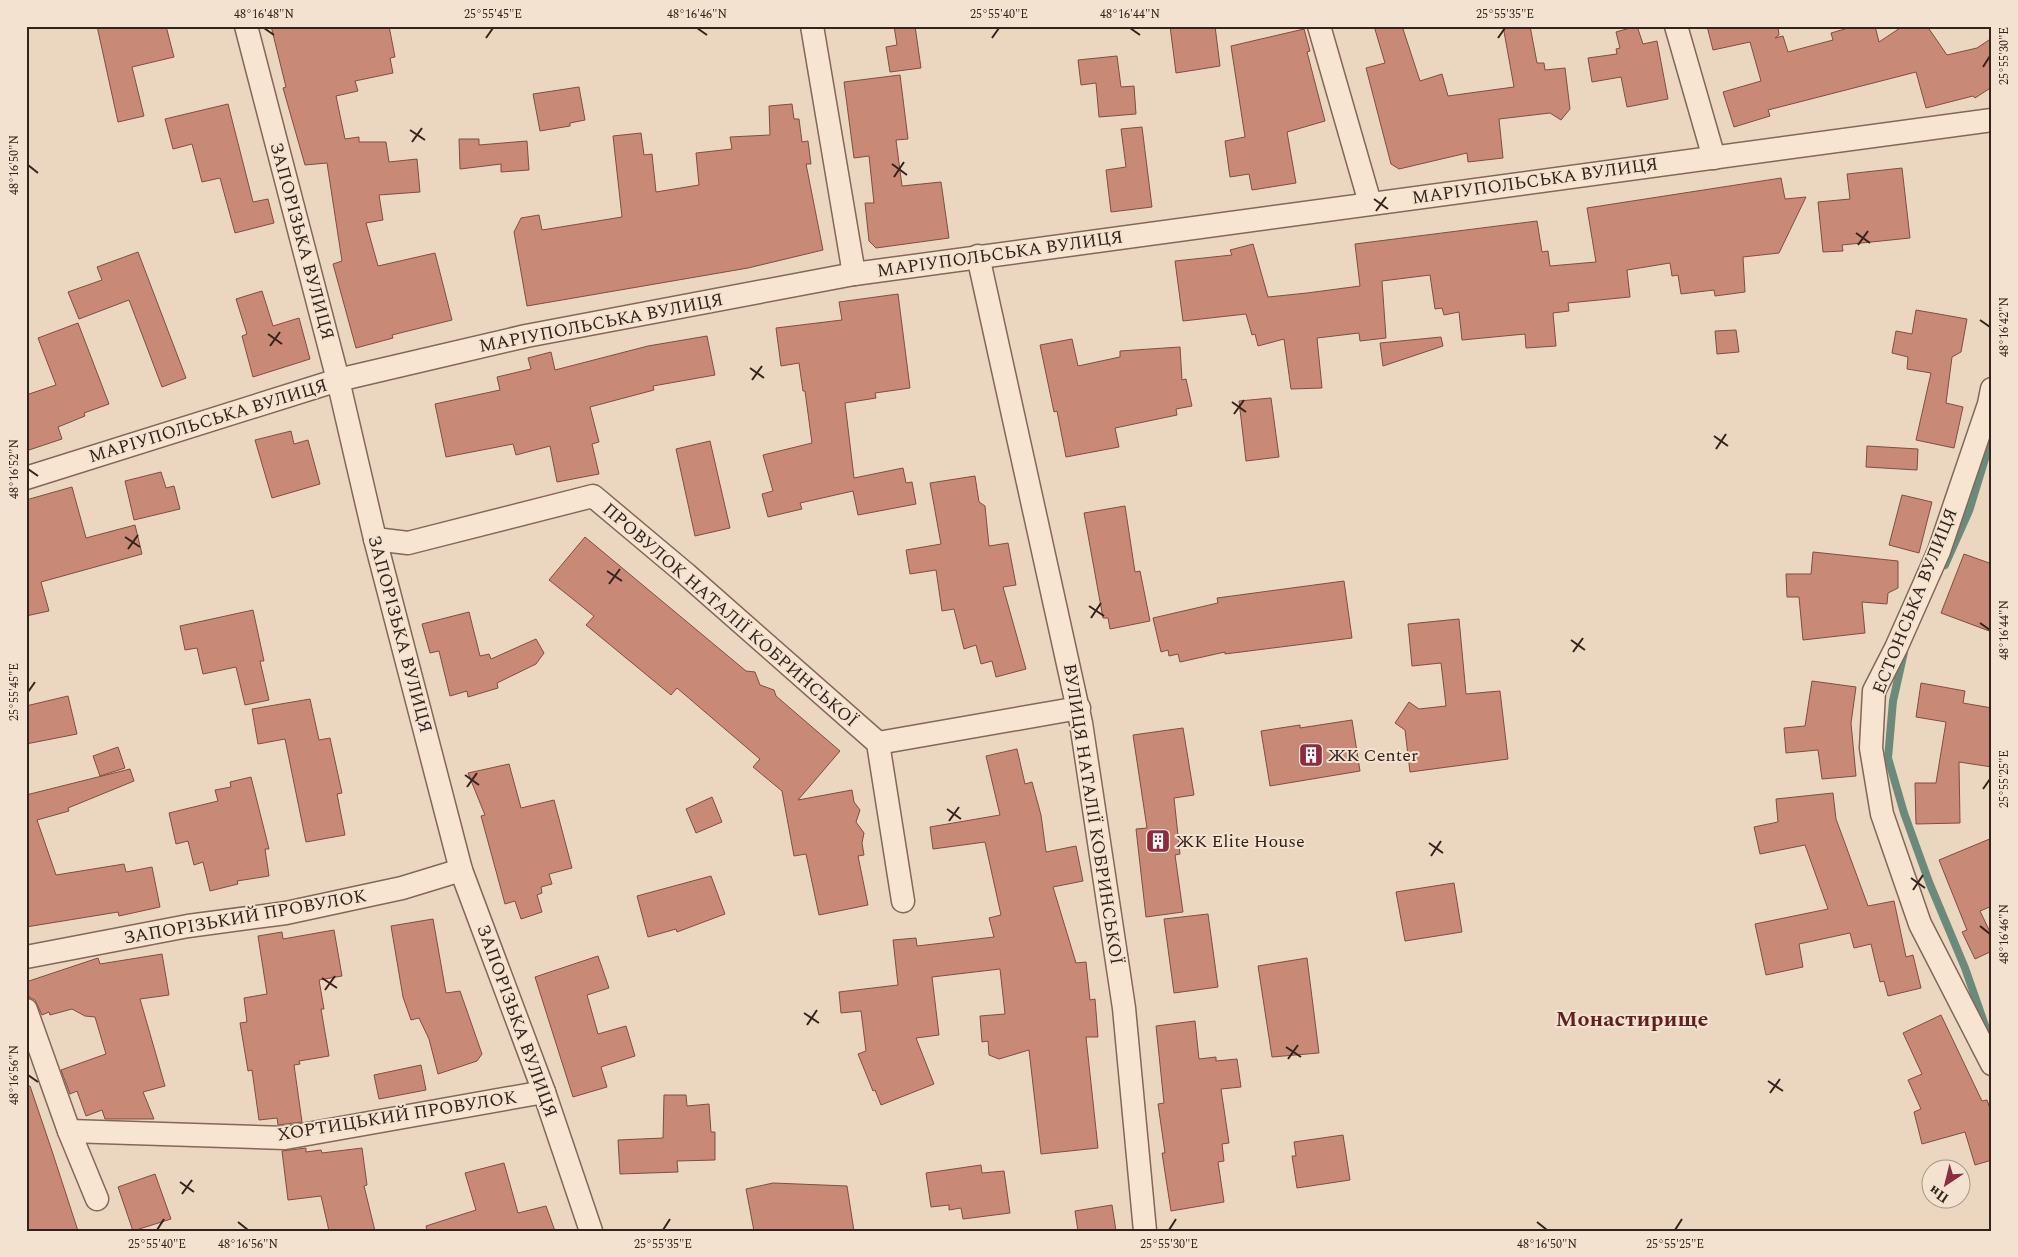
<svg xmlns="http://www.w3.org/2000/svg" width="2018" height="1257" font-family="Spectral,serif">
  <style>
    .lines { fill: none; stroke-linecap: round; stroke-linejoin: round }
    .stream { stroke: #6a8b7c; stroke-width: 8 }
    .building { fill: #c88977; stroke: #814d40 }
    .street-casing { stroke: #836759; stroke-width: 25 }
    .street { stroke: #f7e5d2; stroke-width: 22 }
    .ticks { fill: none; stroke: #33231c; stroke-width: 2 }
    .labels { text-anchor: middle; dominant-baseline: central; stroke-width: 4; stroke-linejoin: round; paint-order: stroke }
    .street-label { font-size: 18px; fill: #33231c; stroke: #f3e2cf }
    .poi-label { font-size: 18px; fill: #33231c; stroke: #f3e2cf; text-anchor: start }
    .district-label { font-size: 22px; font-weight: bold; fill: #5e1f1e; stroke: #f3e2cf }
    .neatline { fill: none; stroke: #33231c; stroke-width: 2 }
    .ticks-label { font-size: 12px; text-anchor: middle; fill: #33231c }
  </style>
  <rect width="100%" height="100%" fill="#ebd6c0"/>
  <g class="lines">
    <g class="stream">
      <path d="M1945,565l24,-54 23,-75"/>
      <path d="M1904,652l-11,49 -5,57 16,55 25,69 36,86 23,66"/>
    </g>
  </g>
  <g class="building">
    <path d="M97,26h69l8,31 -42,10 12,49 -26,6z"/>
    <path d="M271,26h118l6,31 -5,1 3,15 -38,8 3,10 -22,5 9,43 14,-2v5h27l3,20 28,-3 3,33 -41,3 4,25 -17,3 12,43 57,-13 17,67 -60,15 1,3 -37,10 -23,-84 9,-3 -15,-98 -22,2 -22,-77 3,-1z"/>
    <path d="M894,26h21l6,42 -31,4 -4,-25 11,-2z"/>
    <path d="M1170,26h45l5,40 -44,7z"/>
    <path d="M1374,26h28l18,55 22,-7 6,22 66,-9 -11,-61h27l7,37h7l1,7 20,-2 5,41 -9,11 -11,-7 -51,6 4,39 -35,4 -1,-9 -68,16 -8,-5 -25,-96 19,-5z"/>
    <path d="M1637,26l6,18 14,-3 11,58 -41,8 -6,-30 -29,5 -4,-24 29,-4 -1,-5 4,-1 -4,-16z"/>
    <path d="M1707,26h71l1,9 -4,3 8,-2 5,16 45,-12 -2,-7 24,-7h20l4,16 24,-16h24l20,29 30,-7 15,-10v49l-17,11 -2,-2 -47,12 -10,-36 -148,38 2,6 -36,11 -11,-35 38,-11 -11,-39 -37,8z"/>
    <path d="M1304,29l6,22 -3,1 18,69 -38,11 9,51 -44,7 -3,-16 -19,3 -5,-36 20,-4 -14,-91z"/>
    <path d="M1117,56l4,31 13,-1 2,28 -37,3 -3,-34 -15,2 -3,-25z"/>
    <path d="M900,75l8,64 -12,1 6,46 39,-4 8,56 -73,10 -7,-7 -4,-38h9l-5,-47 -15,2 -10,-76z"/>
    <path d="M579,87l6,33 -15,3v3l-30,5 -7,-37z"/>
    <path d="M228,104l25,98 15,-3 6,24 -39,10 -15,-55 -18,4 -10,-38 -19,5 -8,-30z"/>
    <path d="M792,104l2,15h5l3,23 6,-1 3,23h-5l17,86 -75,18 -221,38 -13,-74 7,-14 18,-3 3,15 80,-13 -9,-81 28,-3 3,22 8,-1 4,38 43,-7 -3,-32 36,-4 -2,-12 40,-2 -1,-29z"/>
    <path d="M1142,127l10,80 -41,5 -5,-42 20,-3 -5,-38z"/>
    <path d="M459,139h20v6l48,-4 2,29 -28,2v-8l-41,5z"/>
    <path d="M1902,168l8,70 -68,7 1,6 -20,1 -5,-50 32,-3 -3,-25z"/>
    <path d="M1781,178l4,21 21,-2 -27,56 -36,4 2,35 -30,4 -1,-6 -33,4 -3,-19 -6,1 -2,-13 -43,7 3,27 -62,6 1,8 -16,2 3,33 -30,2 -1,-14 -63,6 -3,-28 -15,3 -2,-7 -7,1 -5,-34 -48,6 4,57 -26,3 -1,-8 -42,5 5,50 -31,1 -7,-50 -26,7 -3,-12 -3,1 -6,-21 -63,7 -8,-60 57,-6 -2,-5 23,-6 15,53 39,-4 53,-7 -5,-42 182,-23 5,31 6,-1 2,15 46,-4 -9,-54z"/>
    <path d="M138,252l48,126 -24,9 -33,-87 -50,19 -11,-27 34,-12 -5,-13z"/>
    <path d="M262,291l11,35 26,-8 11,41 -57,18 -11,-41 5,-2 -11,-35z"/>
    <path d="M898,294l12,94 -35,5 1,5 -31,5 9,75 49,-10 3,15 6,-1 4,22 -58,11 -5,-24 -53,12 2,6 -34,8 -6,-23 11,-3 -10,-36 49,-12 -7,-52h-2l-4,-28 -18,3 -5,-38 66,-8 -3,-18z"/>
    <path d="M1916,310l51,9 -6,33 -9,5 -6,46 17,4 -9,41 -38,-8 15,-67 -24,-4 1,-12 -16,-4 4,-22 16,3z"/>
    <path d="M78,323l31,81 -25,9 1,3 -27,11 4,12 -36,12v-56l30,-10 -18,-47z"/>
    <path d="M1736,330l3,22 -22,2 -2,-23z"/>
    <path d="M707,336l8,39 -62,11 1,4 -64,17 9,35 -7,2 7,30 -42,8 -7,-36 -34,9 -3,-11 -67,13 -11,-53 65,-14 -3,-13 34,-8 -3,-11 23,-6 4,18 93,-24z"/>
    <path d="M1441,337l2,9 -60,20 -3,-23z"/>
    <path d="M1072,339l6,27 42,-9v-6l60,-4 2,33 4,-1 6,27 -16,3 1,6 -62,13 4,19 -53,10 -9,-46 -3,1 -14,-67z"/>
    <path d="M1271,398l8,59 -33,4 -7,-60z"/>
    <path d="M291,431l3,13 14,-4 12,44 -48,14 -17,-58z"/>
    <path d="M710,441l20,87 -35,8 -19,-87z"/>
    <path d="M1867,446l51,3 -1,21 -51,-3z"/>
    <path d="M161,472l5,16 8,-2 6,23 -46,11 -9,-39z"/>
    <path d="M975,476l4,26 6,4 4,40 19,-3 8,42 -13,2 23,82 -30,8 -4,-16 -11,3 -5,-19 -12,4 -10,-40 -12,2 -6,-41 -26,4 -4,-24 35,-6 -11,-61z"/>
    <path d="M72,487l14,51 49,-13 7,29 -101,28 8,29 -23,5v-116z"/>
    <path d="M1902,495l30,7 -13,51 -30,-8z"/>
    <path d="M1125,506l10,66 5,-1 10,50 -40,8 -2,-11h-5l-19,-105z"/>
    <path d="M585,537l161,134 9,1 5,13 14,5 2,6 64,55 -42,49 54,-10 2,12 6,8 -4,12 8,11 -2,10 2,12 -6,1 10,49 -49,10 -13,-61 -12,2 -12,-65 -29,-24 7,-8 -83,-71 -6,7 -85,-70 8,-9 -45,-36z"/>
    <path d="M1813,552l85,9v27l-10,5 -1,11 -25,-2 3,31 -62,7 -4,-43h-12l-1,-23h25z"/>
    <path d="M1964,554l28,10v68l-51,-19z"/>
    <path d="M1344,581l8,57 -127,16v-2l-45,10 -2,-8 -9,2 -1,-6 -7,2 -8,-34 65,-15 -1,-5z"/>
    <path d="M253,610l11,51h-4l9,39 -24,5 -9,-38 -33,7 -6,-26 -12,2 -5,-24z"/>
    <path d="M469,612l11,44 9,-2 2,5 45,-20 8,14 -8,11 -39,19 1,5 -30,9 -1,-6 -17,5 -11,-45 -9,2 -8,-29z"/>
    <path d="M1459,619l7,75 34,-3 8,68 -98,13 -5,-42 -10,-7 14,-21 10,7 27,-3 -5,-43 -29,3 -4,-42z"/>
    <path d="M1812,681l44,6 -5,36 5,53 -34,3 -4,-29 -32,3 -2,-25 21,-2z"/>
    <path d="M1921,683l44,8 -2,12 29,5v59l-33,-5 1,61 -44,1 -1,-41h21l10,-61 -30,-5z"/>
    <path d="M68,696l9,38 -51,10v-38z"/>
    <path d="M310,699l9,41 11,-2 12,55 -5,1 8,41 -39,7 -21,-103 -27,5 -6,-35z"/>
    <path d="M1352,720l8,51 -90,15 -9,-55 39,-6v3z"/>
    <path d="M1183,728l11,67 -20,3 6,56 -5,1 8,57 -37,5 -10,-88 11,-1 -14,-93z"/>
    <path d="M118,747l7,21 -25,8 -7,-20z"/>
    <path d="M1017,749l8,35 7,-2 9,33 5,37 30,-6 7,35 -30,6 23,76 10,-1 4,38 5,-1 3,38h-12l12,111 -57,6 -12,-104 -30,9 -10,-4 -1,-14 -6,1 -2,-26 25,-2 -5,-45 -68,8 7,58 -23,3 18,46 -53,21 -6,-15 -2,1 -15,-37 8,-3 -5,-40 -20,2 -2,-21 59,-7 -5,-45 23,-2 1,8 77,-9 -5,-19 12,-3 -16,-73 -52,7 -3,-22 70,-12 -14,-59z"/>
    <path d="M509,764l12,44 33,-8 18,68 -23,6 3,10 -11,3 1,6 -5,2 5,17 -21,7 -6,-18 -10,3 -24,-88 4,-1 -17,-42z"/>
    <path d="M130,769l4,12 -66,27 1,3 -32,9 19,55 68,-11 2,8 26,-5 8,40 -41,9 -1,-4 -92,15v-132z"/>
    <path d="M251,777l18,72h-4l4,27 -32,5 1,3 -28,7 -7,-29 -9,3 -6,-24 -12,3 -7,-31 49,-12 -3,-11 16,-3 -1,-5z"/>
    <path d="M1833,793l3,26 32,87 26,-5 12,56 7,-2 8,33 -33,8 -4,-15 -4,1 -9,-38 -17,4 -4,-15 -51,11 4,23 -37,8 -11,-51 73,-15 -23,-64 -45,9 -6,-27 24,-5 -2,-23z"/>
    <path d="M712,797l10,25 -26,11 -10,-24z"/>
    <path d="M1992,838v68l-12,5 12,25v15l-17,8 -13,-27 5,-2 -28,-70z"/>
    <path d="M711,876l14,38 -48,18 -1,-3 -28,8 -11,-41z"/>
    <path d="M1454,883l8,49 -57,9 -9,-49z"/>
    <path d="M1208,914l10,73 -44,6 -10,-74z"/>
    <path d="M433,919l13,74 14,-2 22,63 -5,7 -39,13 -9,-35 -10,-21 -8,2 -8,-23 -12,-71z"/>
    <path d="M334,930l8,46 -23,4 5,29h-3l8,47 -30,5 1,3 -6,1 8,57 -24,3 -1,-7 -18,2 -7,-50 -4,1 -8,-48 7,-1 -3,-24 23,-4 -9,-58 24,-4 1,7z"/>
    <path d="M162,954l7,41 -29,4 25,87 -22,6 11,27h-49l-3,-9 -16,6 -9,-25 -7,3 -9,-24 45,-16 -11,-37 -10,-1 -13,-7 -22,6 -1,-3 -7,3 -7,-15 -6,-3 -3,-15 72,-24 2,6z"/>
    <path d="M598,956l11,32 -22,7 11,39 28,-8 9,30 -34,11 6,20 -34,10 -38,-120z"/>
    <path d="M1307,958l12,95 -47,4 -14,-91z"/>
    <path d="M1941,1015l41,86 5,-1 5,14v46l-17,5 -10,-33 -43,12 -8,-32 7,-3 -13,-29 14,-6 -19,-41z"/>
    <path d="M1195,1021l4,38 17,-2v4l21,-2 4,28 -20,2 8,54 -7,1 2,17 -6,1 6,40 -53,9 -9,-58h3l-7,-49 6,-1 -8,-77z"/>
    <path d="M421,1065l5,25 -47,9 -5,-24z"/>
    <path d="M30,1086l22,65 26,80h-52v-144z"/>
    <path d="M664,1095h22l1,11 22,-2 2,28h4v28l-38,1 1,11 -58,2 -2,-34 45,-2z"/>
    <path d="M1343,1135l7,45 -53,8 -5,-32h4l-2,-14z"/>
    <path d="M306,1148v4l15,-2 1,3 40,-5 5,37 -3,1 11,45h-46l-8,-35 -33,4 -6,-49z"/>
    <path d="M504,1163l14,50 28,-7 9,25h-128l-1,-5 50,-16 -11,-37z"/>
    <path d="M981,1165l1,8 22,-2 6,42 -47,6 -2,-11 -12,2v-5l-18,2 -5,-34z"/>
    <path d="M155,1174l16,45 -38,12 -15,-44z"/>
    <path d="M773,1183l74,3 7,45h-100l-8,-42z"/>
    <path d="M1112,1205l4,26h-38l-3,-20z"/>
  </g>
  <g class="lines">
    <defs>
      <g id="street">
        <path d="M246,26l92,354 37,159 86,331 83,222 47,139"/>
        <path d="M812,26l42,248"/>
        <path d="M1319,26l51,177"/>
        <path d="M1676,26l38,132"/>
        <path d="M978,256l103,467 43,285 21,223"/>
        <path d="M1992,389l-3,15 -50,147 -43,97 -22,43 -3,57 11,66 38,110 72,140"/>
        <path d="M26,478l312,-98 188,-44 328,-62 1138,-154"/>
        <path d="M375,539l33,4 185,-47 93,78 192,169 25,158"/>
        <path d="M878,743l201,-35"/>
        <path d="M26,957l162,-31 98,-13 116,-25 59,-18"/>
        <path d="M26,1010l43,121 28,68"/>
        <path d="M69,1131l216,7 259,-46"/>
      </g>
    </defs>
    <use href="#street" class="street-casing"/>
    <use href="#street" class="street"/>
  </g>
  <path class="ticks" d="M264,28l10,7M697,28l10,7M1130,28l10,7M486,38l7,-10M992,38l7,-10M1498,38l7,-10M1983,67l7,-11M410,130l15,10M412,142l10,-14M892,164l15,11M28,165l10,8M894,177l10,-15M1374,199l14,10M1376,211l10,-14M1856,233l14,10M1858,245l10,-14M1980,320l10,7M268,334l14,10M270,346l10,-14M750,368l14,10M752,380l10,-14M1232,402l14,10M1234,414l10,-14M1714,436l14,10M1716,449l10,-15M28,469l10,7M125,537l15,10M128,549l10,-14M607,571l15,10M609,584l11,-15M1089,606l15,10M1091,618l10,-15M1980,623l10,7M1571,640l14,10M1573,652l10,-14M28,692l7,-10M465,775l14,10M467,787l10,-14M1983,789l7,-10M947,809l14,10M949,821l10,-14M1429,843l14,10M1431,856l10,-15M1911,878l14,10M1913,890l10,-15M1980,926l10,8M322,978l15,10M325,990l10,-14M804,1013l15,10M807,1025l10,-15M1286,1047l15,10M1288,1059l10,-14M28,1075l10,7M1768,1081l15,10M1770,1093l10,-14M180,1182l14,10M182,1194l10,-14M238,1222l10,8M1537,1222l10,8M157,1230l7,-11M663,1230l7,-11M1169,1230l7,-11M1675,1230l7,-11"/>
  <defs>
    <symbol id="building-square" viewBox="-11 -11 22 22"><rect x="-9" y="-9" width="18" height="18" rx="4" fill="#8f2b3f" stroke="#f3e2cf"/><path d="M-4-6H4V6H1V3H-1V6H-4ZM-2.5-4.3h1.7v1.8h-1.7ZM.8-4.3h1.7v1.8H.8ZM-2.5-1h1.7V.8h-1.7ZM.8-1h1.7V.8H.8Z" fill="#fff"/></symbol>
  </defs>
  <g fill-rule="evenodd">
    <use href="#building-square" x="1297" y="741" width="28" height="28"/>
    <use href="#building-square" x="1144" y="827" width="28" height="28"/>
  </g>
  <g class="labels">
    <g class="street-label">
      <text transform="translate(1535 181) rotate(-8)">МАРІУПОЛЬСЬКА ВУЛИЦЯ</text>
      <text transform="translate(302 241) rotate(75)">ЗАПОРІЗЬКА ВУЛИЦЯ</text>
      <text transform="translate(1000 254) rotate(-8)">МАРІУПОЛЬСЬКА ВУЛИЦЯ</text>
      <text transform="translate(601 323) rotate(-11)">МАРІУПОЛЬСЬКА ВУЛИЦЯ</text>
      <text transform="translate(208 421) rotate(-17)">МАРІУПОЛЬСЬКА ВУЛИЦЯ</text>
      <text transform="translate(1915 601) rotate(-68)">ЕСТОНСЬКА ВУЛИЦЯ</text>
      <text transform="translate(730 615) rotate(41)">ПРОВУЛОК НАТАЛІЇ КОБРИНСЬКОЇ</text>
      <text transform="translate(400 634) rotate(75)">ЗАПОРІЗЬКА ВУЛИЦЯ</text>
      <text transform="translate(1093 814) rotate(81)">ВУЛИЦЯ НАТАЛІЇ КОБРИНСЬКОЇ</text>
      <text transform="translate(245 917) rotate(-10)">ЗАПОРІЗЬКИЙ ПРОВУЛОК</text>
      <text transform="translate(517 1021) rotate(70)">ЗАПОРІЗЬКА ВУЛИЦЯ</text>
      <text transform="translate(397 1116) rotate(-9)">ХОРТИЦЬКИЙ ПРОВУЛОК</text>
    </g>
    <g class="poi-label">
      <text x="1328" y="755">ЖК Center</text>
      <text x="1176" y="841">ЖК Elite House</text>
    </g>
    <g class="district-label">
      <text x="1632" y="1019">Монастирище</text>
    </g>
  </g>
  <rect width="2018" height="1257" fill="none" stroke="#f3e2cf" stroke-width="55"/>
  <g transform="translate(1946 1184) rotate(215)"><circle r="24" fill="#f3e2cf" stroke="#a69687"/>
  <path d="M0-4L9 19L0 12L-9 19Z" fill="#8f2b3f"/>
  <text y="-8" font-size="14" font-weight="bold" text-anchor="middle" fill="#33231c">Пн</text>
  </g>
  <rect x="28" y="28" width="1962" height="1202" class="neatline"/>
  <g class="ticks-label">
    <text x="264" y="18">48°16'48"N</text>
    <text x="493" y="18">25°55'45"E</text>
    <text x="697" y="18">48°16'46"N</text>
    <text x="999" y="18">25°55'40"E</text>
    <text x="1130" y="18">48°16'44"N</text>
    <text x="1505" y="18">25°55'35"E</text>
    <text transform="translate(2004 56) rotate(-90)" y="4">25°55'30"E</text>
    <text transform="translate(14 165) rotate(-90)" y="4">48°16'50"N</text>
    <text transform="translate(2004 327) rotate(-90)" y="4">48°16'42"N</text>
    <text transform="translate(14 469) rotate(-90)" y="4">48°16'52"N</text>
    <text transform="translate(2004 630) rotate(-90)" y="4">48°16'44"N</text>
    <text transform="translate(14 692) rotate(-90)" y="4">25°55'45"E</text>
    <text transform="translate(2004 779) rotate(-90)" y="4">25°55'25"E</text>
    <text transform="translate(2004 934) rotate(-90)" y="4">48°16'46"N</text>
    <text transform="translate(14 1075) rotate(-90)" y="4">48°16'56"N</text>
    <text x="157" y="1248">25°55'40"E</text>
    <text x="248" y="1248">48°16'56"N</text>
    <text x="663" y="1248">25°55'35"E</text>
    <text x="1169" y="1248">25°55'30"E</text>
    <text x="1547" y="1248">48°16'50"N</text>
    <text x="1675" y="1248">25°55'25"E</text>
  </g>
</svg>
